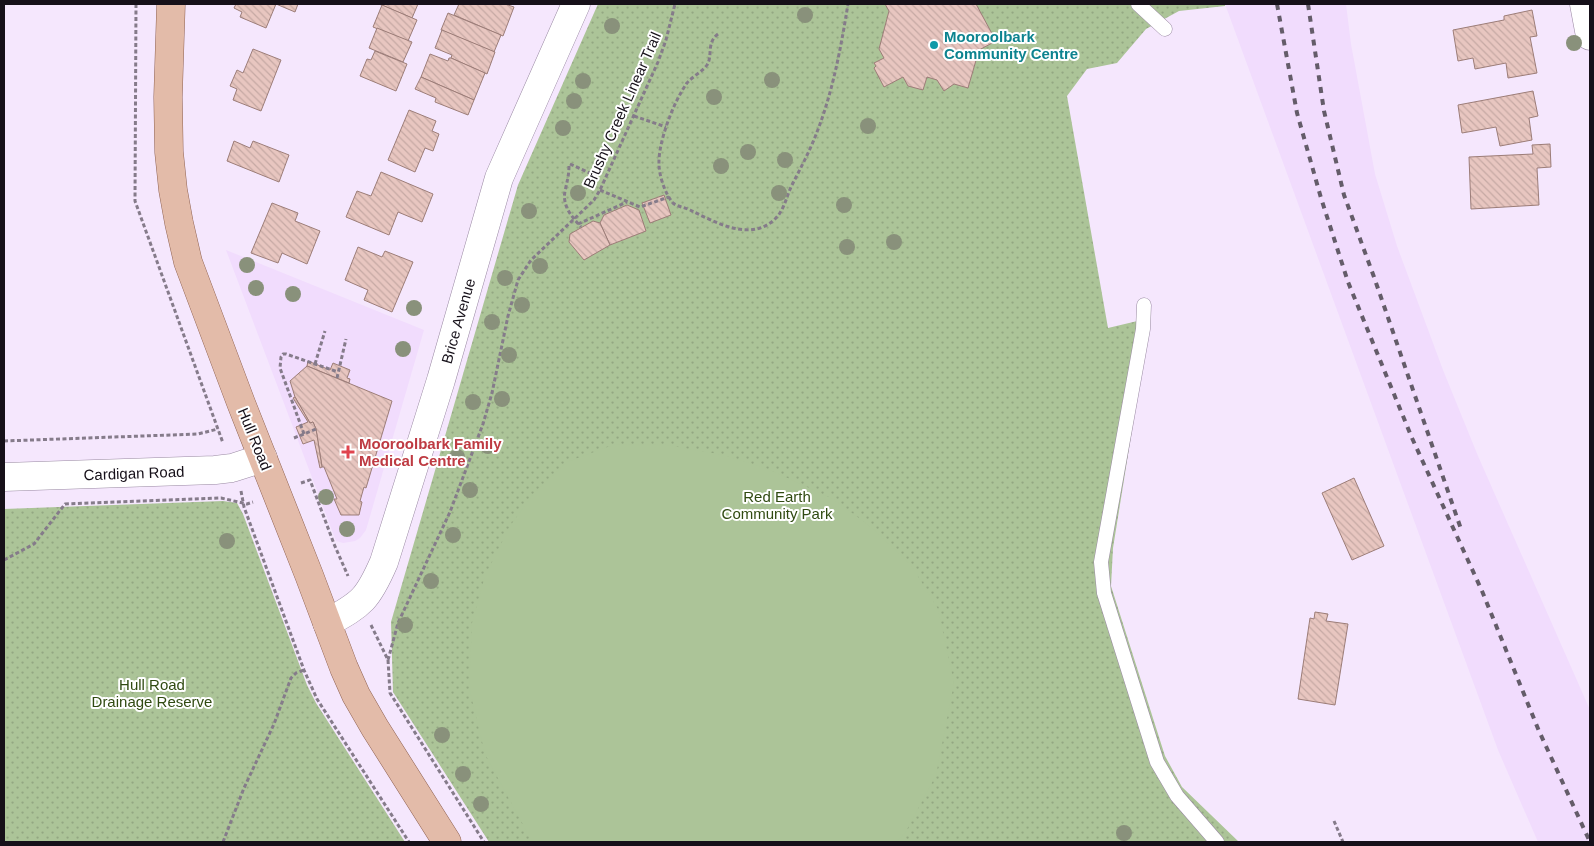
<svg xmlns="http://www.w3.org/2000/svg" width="1594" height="846" font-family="Arial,sans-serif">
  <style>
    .built { fill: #f1dcfd }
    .grass { fill: url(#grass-dots) }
    .garden { fill: #acc498 }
    .building { fill: url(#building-back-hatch); stroke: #9c7d78 }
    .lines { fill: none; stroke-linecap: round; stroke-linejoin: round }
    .service-casing { stroke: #9989a2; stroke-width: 15 }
    .minor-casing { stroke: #9989a2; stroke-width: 29 }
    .tertiary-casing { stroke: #9989a2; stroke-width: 29 }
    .primary-casing { stroke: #8f6252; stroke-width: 29 }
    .path { stroke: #857b8a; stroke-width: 3; stroke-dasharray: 4 2.5; stroke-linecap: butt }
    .service { stroke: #fff; stroke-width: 14 }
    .minor { stroke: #fff; stroke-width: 28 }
    .tertiary { stroke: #fff; stroke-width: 28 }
    .primary { stroke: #e3bba9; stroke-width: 28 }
    .rail { stroke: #645c69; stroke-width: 4; stroke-dasharray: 6 6; stroke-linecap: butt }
    .tree { fill: #89917b }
    .culture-dot { fill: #0f9aa8; stroke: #fff; stroke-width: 2 }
    .health-dot { fill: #e0444e; stroke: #fff; stroke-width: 2 }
    .labels { text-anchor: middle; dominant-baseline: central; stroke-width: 4; stroke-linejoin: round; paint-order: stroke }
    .culture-label { font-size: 15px; font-weight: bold; fill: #0d838f; stroke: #fff; text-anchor: start }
    .street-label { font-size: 15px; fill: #161019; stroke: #fff }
    .health-label { font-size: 15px; font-weight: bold; fill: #be3a42; stroke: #fff; text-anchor: start }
    .park-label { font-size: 15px; fill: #304a11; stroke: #fff }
  </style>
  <defs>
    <pattern id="grass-dots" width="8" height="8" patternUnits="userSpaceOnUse" patternTransform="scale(1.25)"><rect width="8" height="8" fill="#acc498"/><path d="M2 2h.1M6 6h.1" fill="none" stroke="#93a782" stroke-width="1.8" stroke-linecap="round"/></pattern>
    <pattern id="building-back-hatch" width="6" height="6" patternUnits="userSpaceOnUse" patternTransform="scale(1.25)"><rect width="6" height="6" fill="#e8c6c0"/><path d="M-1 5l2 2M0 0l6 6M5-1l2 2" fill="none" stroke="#c6a9a4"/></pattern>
  </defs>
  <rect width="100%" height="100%" fill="#f5e7fd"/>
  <g class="built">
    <path d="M1225,4h121l5,40 24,130 22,72 46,124 35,86 112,254v132h-52l-40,-92z"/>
    <path d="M226,250l198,80 -58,200 -6,8 -5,3 -12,2 -7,-2z"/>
  </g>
  <g class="grass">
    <path d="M598,4h627v2l-46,5 -33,18 -29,34 -30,6 -20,27 41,232 42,-10 -37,230 -2,38 54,170 17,31 57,55h-750l-96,-150 -2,-70 127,-437z"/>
    <path d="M223,501l14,2 6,11 64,171 9,18 89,139h-401v-333z"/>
  </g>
  <path class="garden" d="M661,444l63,11 44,14 65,30 38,28 40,38 27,44 16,74 -18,92 -32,60 -9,7h-358l-10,-10 -42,-78 -16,-67 3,-64 13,-47 25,-50 24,-33 33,-31 46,-17z"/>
  <g class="building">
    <path d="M236,4h62l-3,8 -19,-8 -10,24 -26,-11 2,-5 -8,-4z"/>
    <path d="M379,4h39l-6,14z"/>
    <path d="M459,4h46l9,3 -11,29 -49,-21z"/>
    <path d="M885,4h91l20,37 -17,9 -11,38 -14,-4 -10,7 -7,-11 -10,-3 -4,13 -15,-4 -5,-9 -19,10 -10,-19 2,-2 -2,-3 10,-5 -5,-9 10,-38z"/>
    <path d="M382,5l35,15 -9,21 -35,-14z"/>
    <path d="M1532,10l5,26 -7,1 7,36 -29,5 -2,-15 -31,6 -2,-11 -15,3 -5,-31 51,-10v-4z"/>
    <path d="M448,13l53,22 -7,17 -53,-22z"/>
    <path d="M377,28l35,14 -9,20 -34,-14z"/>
    <path d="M442,30l53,22 -8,22 -36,-16 1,-3 -17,-7z"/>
    <path d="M253,49l28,11 -20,51 -28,-11 4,-11 -7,-3 7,-16 6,3z"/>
    <path d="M375,51l32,13 -11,27 -36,-15 7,-17 4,1z"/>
    <path d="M430,54l18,7 1,-3h2l34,15 -11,27 -53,-23z"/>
    <path d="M421,77l53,23 -6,15 -33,-13 1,-4 -21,-9z"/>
    <path d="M1533,91l5,25 -9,2 3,22 -32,6 -4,-19 -34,6 -4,-28z"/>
    <path d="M409,110l27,11 -4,10 7,3 -6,17 -8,-3 -10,24 -27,-12z"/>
    <path d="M234,141l16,7 3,-7 36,14 -10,27 -52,-21z"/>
    <path d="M1550,144l1,23 -14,1 2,37 -68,4 -2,-52 64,-3 -1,-9z"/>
    <path d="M381,172l52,22 -11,28 -24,-10 -9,23 -43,-18 11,-26 14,5z"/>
    <path d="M664,195l7,20 -21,8 -8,-20z"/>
    <path d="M272,203l26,10 -3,8 25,10 -13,33 -25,-11 -4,10 -27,-10z"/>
    <path d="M627,205l12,5 7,21 -36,14 -10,-22 4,-8z"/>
    <path d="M593,221l7,2 10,22 -26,15 -15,-18 1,-8z"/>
    <path d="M358,247l24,10 3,-6 28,11 -21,50 -28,-12 4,-10 -23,-10z"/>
    <path d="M308,361l22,9 3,-7 17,7 -3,8 3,1 -1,4 -42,-17z"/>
    <path d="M307,366l85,35 -26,87 -2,-1 -4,14 2,1 -3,13h-18l-7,-16h3l-13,-32h-2l-6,-38 -3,-7 -3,1 -15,-26 -5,-16z"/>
    <path d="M295,397l15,26 3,-1 3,7 6,38 -2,1 -6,-28 -11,4 -7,-17 12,-5 -15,-24z"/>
    <path d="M1354,478l30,68 -32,14 -30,-67z"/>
    <path d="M1315,612l13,2 -2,7 22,3 -13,81 -37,-6 12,-81 4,1z"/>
  </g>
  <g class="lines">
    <defs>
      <g id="service">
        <path d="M1138,4l27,25"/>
        <path d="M1144,305l-1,24 -42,233 3,31 53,169 20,34 40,46"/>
      </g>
      <g id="minor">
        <path d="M1584,4l6,32"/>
        <path d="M327,623c35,-19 41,-24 57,-61l57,-182 58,-202 77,-174"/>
      </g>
      <path id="tertiary" d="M4,477l211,-7 17,-2 31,-10"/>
      <path id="primary" d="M171,4l-3,93 1,55 4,38 6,33 9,39 53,141 68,172 35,93 12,27 19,33 72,114"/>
    </defs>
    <use href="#service" class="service-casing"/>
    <use href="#minor" class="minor-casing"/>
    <use href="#tertiary" class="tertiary-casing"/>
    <use href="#primary" class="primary-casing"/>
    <g class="path">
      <path d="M136,4l-1,197 88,242"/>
      <path d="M718,34c-12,9 -5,22 -11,31 -5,7 -14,11 -20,18 -13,18 -29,59 -28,81 0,11 6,30 14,39 5,4 11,4 17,7 25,12 59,32 84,10 10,-9 12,-22 17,-33 9,-18 19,-36 26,-55 16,-41 24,-85 31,-128"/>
      <path d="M634,116l32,11"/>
      <path d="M570,164l26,12"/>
      <path d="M569,166c0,9 -2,16 -4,25 -3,15 7,26 16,36"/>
      <path d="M600,190l40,17 29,-10"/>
      <path d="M578,224l49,-22"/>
      <path d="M315,364l10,-33"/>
      <path d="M337,378l9,-39"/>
      <path d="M304,434l-24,-66 1,-11 2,-3h3l52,18"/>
      <path d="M294,438l22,-9"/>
      <path d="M4,441l194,-7 20,-5"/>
      <path d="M301,483l9,-3 24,64 14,32"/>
      <path d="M241,491l3,16 60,163 13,29 92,143"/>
      <path d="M4,560l30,-16 31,-40 156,-6 26,6 6,-2"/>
      <path d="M371,625l17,35 10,-37 52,-111 33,-88 9,-31 16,-77 10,-36 13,-20 63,-60 6,-10 58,-128 8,-22 9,-36"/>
      <path d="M388,660l2,33 94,149"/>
      <path d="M1334,821l9,21"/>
      <path d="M223,842l21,-54 30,-64 17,-46 5,-5 8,-3"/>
    </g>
    <use href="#service" class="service"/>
    <use href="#minor" class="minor"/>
    <use href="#tertiary" class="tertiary"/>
    <use href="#primary" class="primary"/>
    <g class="rail">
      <path d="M1277,4l20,109 24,85 27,84 64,156 70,153 57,140 51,111"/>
      <path d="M1308,4l16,107 20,84 30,82 88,255"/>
    </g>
  </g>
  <g class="tree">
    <circle cx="805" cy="15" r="8"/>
    <circle cx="612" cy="26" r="8"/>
    <circle cx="1574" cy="43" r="8"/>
    <circle cx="772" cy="80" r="8"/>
    <circle cx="583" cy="81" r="8"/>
    <circle cx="714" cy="97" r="8"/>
    <circle cx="574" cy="101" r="8"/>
    <circle cx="868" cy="126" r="8"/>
    <circle cx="563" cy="128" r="8"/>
    <circle cx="748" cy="152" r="8"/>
    <circle cx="785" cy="160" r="8"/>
    <circle cx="721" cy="166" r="8"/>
    <circle cx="578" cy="193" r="8"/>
    <circle cx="779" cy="193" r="8"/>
    <circle cx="844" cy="205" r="8"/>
    <circle cx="529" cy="211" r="8"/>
    <circle cx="894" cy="242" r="8"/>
    <circle cx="847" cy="247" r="8"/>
    <circle cx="247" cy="265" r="8"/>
    <circle cx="540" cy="266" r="8"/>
    <circle cx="505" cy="278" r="8"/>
    <circle cx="256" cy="288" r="8"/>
    <circle cx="293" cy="294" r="8"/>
    <circle cx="522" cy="305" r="8"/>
    <circle cx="414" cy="308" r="8"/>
    <circle cx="492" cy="322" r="8"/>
    <circle cx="403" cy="349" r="8"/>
    <circle cx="509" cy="355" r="8"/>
    <circle cx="502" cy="399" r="8"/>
    <circle cx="473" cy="402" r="8"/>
    <circle cx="488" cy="446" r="8"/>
    <circle cx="457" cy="457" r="8"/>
    <circle cx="470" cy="490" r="8"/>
    <circle cx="326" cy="497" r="8"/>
    <circle cx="347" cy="529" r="8"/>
    <circle cx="453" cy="535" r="8"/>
    <circle cx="227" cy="541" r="8"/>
    <circle cx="431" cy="581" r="8"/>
    <circle cx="405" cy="625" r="8"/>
    <circle cx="442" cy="735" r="8"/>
    <circle cx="463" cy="774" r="8"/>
    <circle cx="481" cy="804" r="8"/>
    <circle cx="1124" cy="833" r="8"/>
  </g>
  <circle class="culture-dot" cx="934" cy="45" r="5"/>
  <path class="health-dot" d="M345.5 444.5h5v5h5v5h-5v5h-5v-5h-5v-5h5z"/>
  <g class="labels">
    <g class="culture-label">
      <text x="944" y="36">Mooroolbark<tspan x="944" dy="17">Community Centre</tspan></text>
    </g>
    <g class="street-label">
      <text transform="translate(622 110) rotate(-66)">Brushy Creek Linear Trail</text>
      <text transform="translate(458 321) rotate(-74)">Brice Avenue</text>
      <text transform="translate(255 439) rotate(68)">Hull Road</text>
      <text transform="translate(134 473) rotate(-2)">Cardigan Road</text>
    </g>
    <g class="health-label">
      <text x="359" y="443">Mooroolbark Family<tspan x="359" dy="17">Medical Centre</tspan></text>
    </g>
    <g class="park-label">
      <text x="777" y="496">Red Earth<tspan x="777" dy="17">Community Park</tspan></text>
      <text x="152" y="684">Hull Road<tspan x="152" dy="17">Drainage Reserve</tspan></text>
    </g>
  </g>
  <rect width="1594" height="846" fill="none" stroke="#161019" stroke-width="10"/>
</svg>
